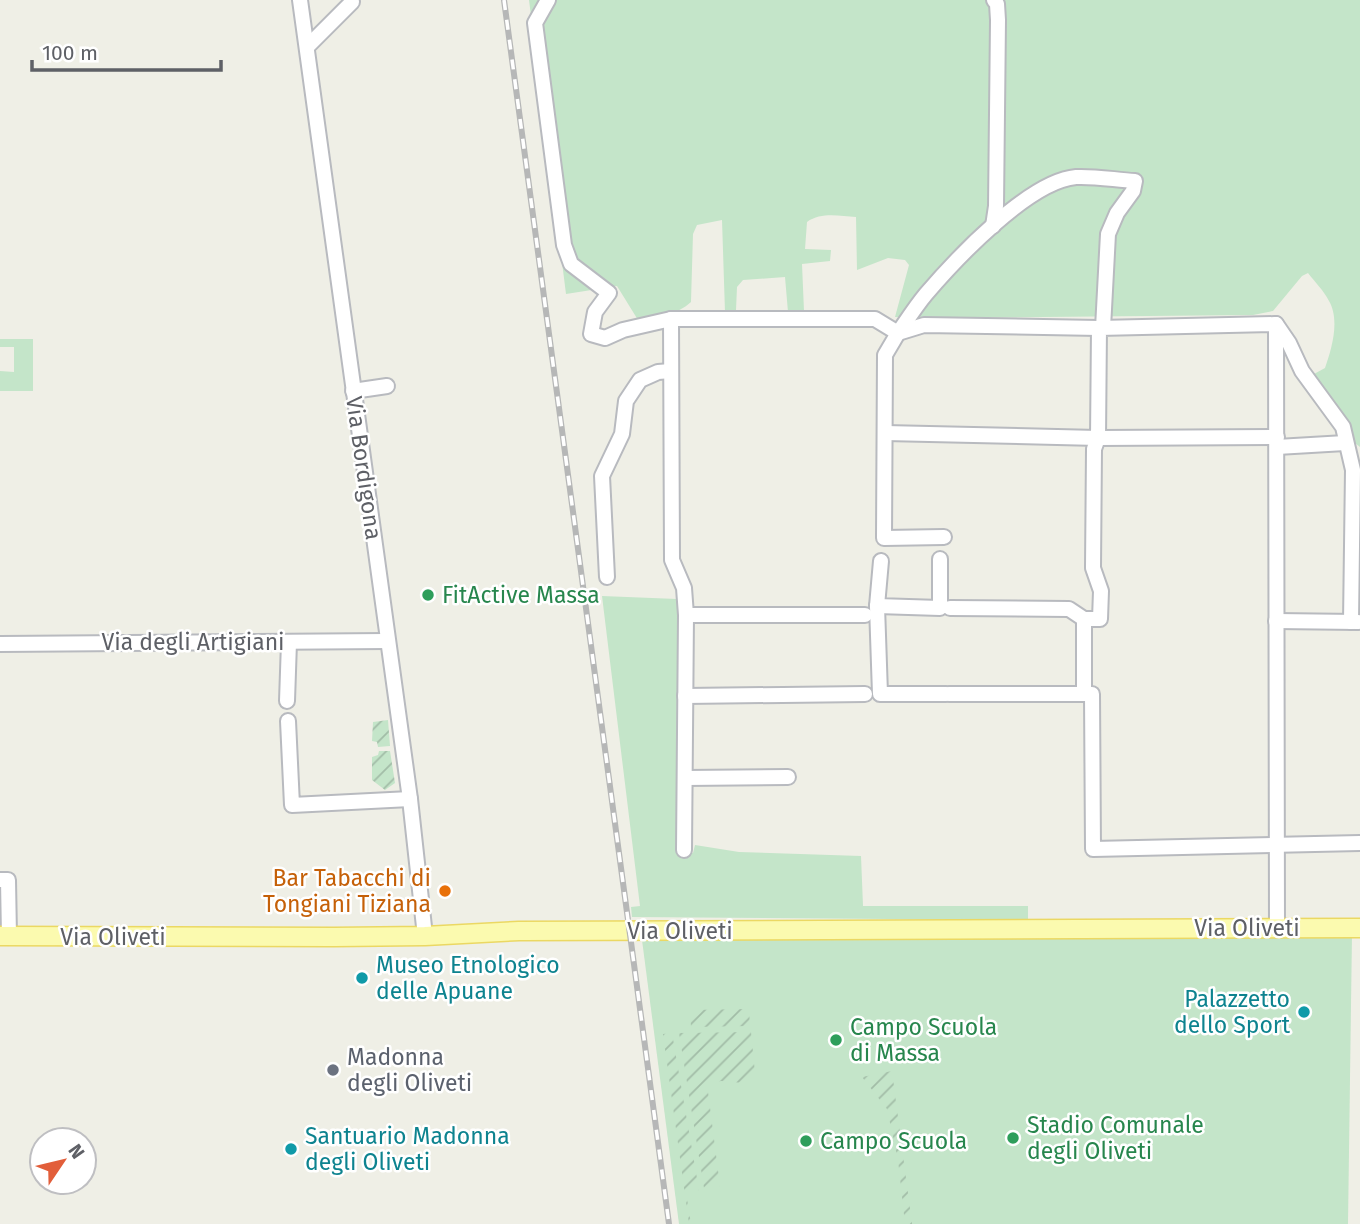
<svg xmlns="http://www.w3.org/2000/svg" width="1360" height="1224" font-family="'Fira Sans',sans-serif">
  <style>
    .grass { fill: #c4e5c9 }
    .garden { fill: url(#garden-furrows) }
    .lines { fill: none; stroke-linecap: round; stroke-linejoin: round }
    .minor-casing { stroke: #b8babf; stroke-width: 18 }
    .major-casing { stroke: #ebd863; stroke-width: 21 }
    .minor { stroke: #fff; stroke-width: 14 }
    .major { stroke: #fbfaaf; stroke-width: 18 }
    .rail-casing { stroke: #b6b7b7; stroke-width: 6 }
    .rail { stroke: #fff; stroke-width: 3.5; stroke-dasharray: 10; stroke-linecap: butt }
    .leisure-dot { fill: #2e9e5b; stroke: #fff; stroke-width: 2.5 }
    .food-dot { fill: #e8710a; stroke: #fff; stroke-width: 2.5 }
    .culture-dot { fill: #0f9aa8; stroke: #fff; stroke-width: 2.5 }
    .worship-dot { fill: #6b7280; stroke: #fff; stroke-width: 2.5 }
    .labels { text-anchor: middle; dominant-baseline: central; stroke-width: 5; stroke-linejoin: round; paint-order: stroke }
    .street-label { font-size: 23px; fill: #5e6066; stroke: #fff }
    .leisure-label { font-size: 23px; fill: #27864d; stroke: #fff; text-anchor: start }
    .food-label { font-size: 23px; fill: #c56008; stroke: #fff; text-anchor: end }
    .culture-label { font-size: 23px; fill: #0d838f; stroke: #fff; text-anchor: start }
    .worship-label { font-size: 23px; fill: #5b616d; stroke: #fff; text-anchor: start }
  </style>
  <defs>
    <pattern id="garden-furrows" width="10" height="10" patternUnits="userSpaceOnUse" patternTransform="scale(1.75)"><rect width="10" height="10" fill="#c4e5c9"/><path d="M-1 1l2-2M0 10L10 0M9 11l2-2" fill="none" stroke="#a2bda7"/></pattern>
  </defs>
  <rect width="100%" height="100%" fill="#efefe6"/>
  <g class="grass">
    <path d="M529,0h831v447l-5,-4 -5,-18 -36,-51 11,-6c7,-20 15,-48 4,-67 -5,-10 -14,-19 -21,-28l-6,3 -29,35 -20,4 -329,3 -29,-1 14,-52 -4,-5 -17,-2 -31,12 -1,-53c-17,-1 -35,-5 -49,5l-2,27 26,1 -1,11 -28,3 2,47 -8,3 -8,-2 -3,-35 -42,3 -6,7 -1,23 -11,2 -3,-92 -25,5 -4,9 -2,68c-14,13 -35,16 -53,18l-21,-34 -51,8z"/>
    <path d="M0,339h33v52h-33v-20l14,1v-25h-14z"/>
    <path d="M602,596l75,3 3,253 13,1 2,-8 44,7 122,4 2,50h165v14l-396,-3 -1,-10 9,-1z"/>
    <path d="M1352,934l-4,290h-669l-37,-284z"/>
  </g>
  <g class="garden">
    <path d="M388,720l2,26 -12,1 -1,-5 -5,-1 1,-19z"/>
    <path d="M379,751h11l5,32 -10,7 -13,-10v-23l6,-2z"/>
    <path d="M749,1009l1,17 -59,1 -1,-17z"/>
    <path d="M751,1032l4,41 -11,10 -23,-2 -14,3 13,102 -16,2 -25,-155z"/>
    <path d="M672,1033l27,157 -13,2 5,32h-2l-26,-190z"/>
    <path d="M892,1071l20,153h-7l-7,-64 -11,-51 -25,-32z"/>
  </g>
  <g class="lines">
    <defs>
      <g id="minor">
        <path d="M300,0l110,799 15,137"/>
        <path d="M548,0l-13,23 29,222 7,19 38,29 -14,19 -4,22 14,4 18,-8 48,-11"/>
        <path d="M307,47l45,-45"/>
        <path d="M993,226l3,-20 2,-186 -1,-16 -3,-4"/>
        <path d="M1276,324l13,19 13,28 41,56 10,43 -2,152"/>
        <path d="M898,333c9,-13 18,-27 28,-39 30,-35 103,-113 150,-117 19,-1 40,3 59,4l-2,10 -16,22 -9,21 -5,94"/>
        <path d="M898,333l26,-8 175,3"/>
        <path d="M353,391l34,-5"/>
        <path d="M885,433l213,5 1,-110 177,-4 1,604"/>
        <path d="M1277,447l68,-4"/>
        <path d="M881,561l-4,45 63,2v-49"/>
        <path d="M607,577l-5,-101 20,-42 4,-33 14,-21 18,-8 13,-1"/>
        <path d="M877,606l3,88h66"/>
        <path d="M950,608l119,1 15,10"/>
        <path d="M686,615h179"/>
        <path d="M1276,621l82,1"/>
        <path d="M0,644l387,-3"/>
        <path d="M949,694h143l1,155 267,-6"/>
        <path d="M1084,694v-75h16l1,-28 -8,-23 1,-119 4,-11 179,-1"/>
        <path d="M685,696l180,-2"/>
        <path d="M287,701l2,-59"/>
        <path d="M288,721l4,84 118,-6"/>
        <path d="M685,778l103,-1"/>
        <path d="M684,850l2,-235 -2,-27 -12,-28 -1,-241h204l23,14 -13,22 -1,183 60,-1"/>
        <path d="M0,880h8l1,56"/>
      </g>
      <path id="major" d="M0,936l334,1 91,-1 94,-5 841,-3"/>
    </defs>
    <use href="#minor" class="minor-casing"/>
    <use href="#major" class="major-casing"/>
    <use href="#minor" class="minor"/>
    <use href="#major" class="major"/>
    <defs>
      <path id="rail" d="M504,0l165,1224"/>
    </defs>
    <use href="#rail" class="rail-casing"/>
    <use href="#rail" class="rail"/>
  </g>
  <g class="leisure-dot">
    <circle cx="428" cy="595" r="7"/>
    <circle cx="836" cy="1040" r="7"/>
    <circle cx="1013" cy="1138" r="7"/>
    <circle cx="806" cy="1141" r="7"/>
  </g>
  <circle class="food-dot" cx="445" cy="891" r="7"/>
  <g class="culture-dot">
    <circle cx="362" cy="978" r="7"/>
    <circle cx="1304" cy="1012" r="7"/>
    <circle cx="291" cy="1149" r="7"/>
  </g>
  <circle class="worship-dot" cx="333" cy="1070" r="7"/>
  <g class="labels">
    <g class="street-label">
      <text transform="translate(364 468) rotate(82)">Via Bordigona</text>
      <text x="193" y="642">Via degli Artigiani</text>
      <text x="1247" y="928">Via Oliveti</text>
      <text x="680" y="931">Via Oliveti</text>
      <text x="113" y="937">Via Oliveti</text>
    </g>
    <g class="leisure-label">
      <text x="442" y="595">FitActive Massa</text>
      <text x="850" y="1027">Campo Scuola<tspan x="850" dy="26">di Massa</tspan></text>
      <text x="1027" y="1125">Stadio Comunale<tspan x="1027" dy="26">degli Oliveti</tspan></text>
      <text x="820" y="1141">Campo Scuola</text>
    </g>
    <g class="food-label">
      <text x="431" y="878">Bar Tabacchi di<tspan x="431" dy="26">Tongiani Tiziana</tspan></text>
    </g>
    <g class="culture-label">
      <text x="376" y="965">Museo Etnologico<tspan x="376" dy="26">delle Apuane</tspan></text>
      <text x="1290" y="999" text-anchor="end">Palazzetto<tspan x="1290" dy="26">dello Sport</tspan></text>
      <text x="305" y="1136">Santuario Madonna<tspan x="305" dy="26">degli Oliveti</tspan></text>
    </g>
    <g class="worship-label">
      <text x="347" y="1057">Madonna<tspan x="347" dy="26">degli Oliveti</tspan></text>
    </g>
  </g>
  <g transform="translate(63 1161) rotate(55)"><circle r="33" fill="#ffffff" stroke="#bfbfc2" stroke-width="2"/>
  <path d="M0-5L12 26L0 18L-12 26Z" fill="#e25e3a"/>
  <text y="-10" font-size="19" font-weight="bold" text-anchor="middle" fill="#5e6066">N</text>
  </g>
  <path d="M32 60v10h189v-10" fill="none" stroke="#5e6066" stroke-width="3.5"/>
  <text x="42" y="60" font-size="21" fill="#5e6066" stroke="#ffffff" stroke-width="5" paint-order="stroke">100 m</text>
</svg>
